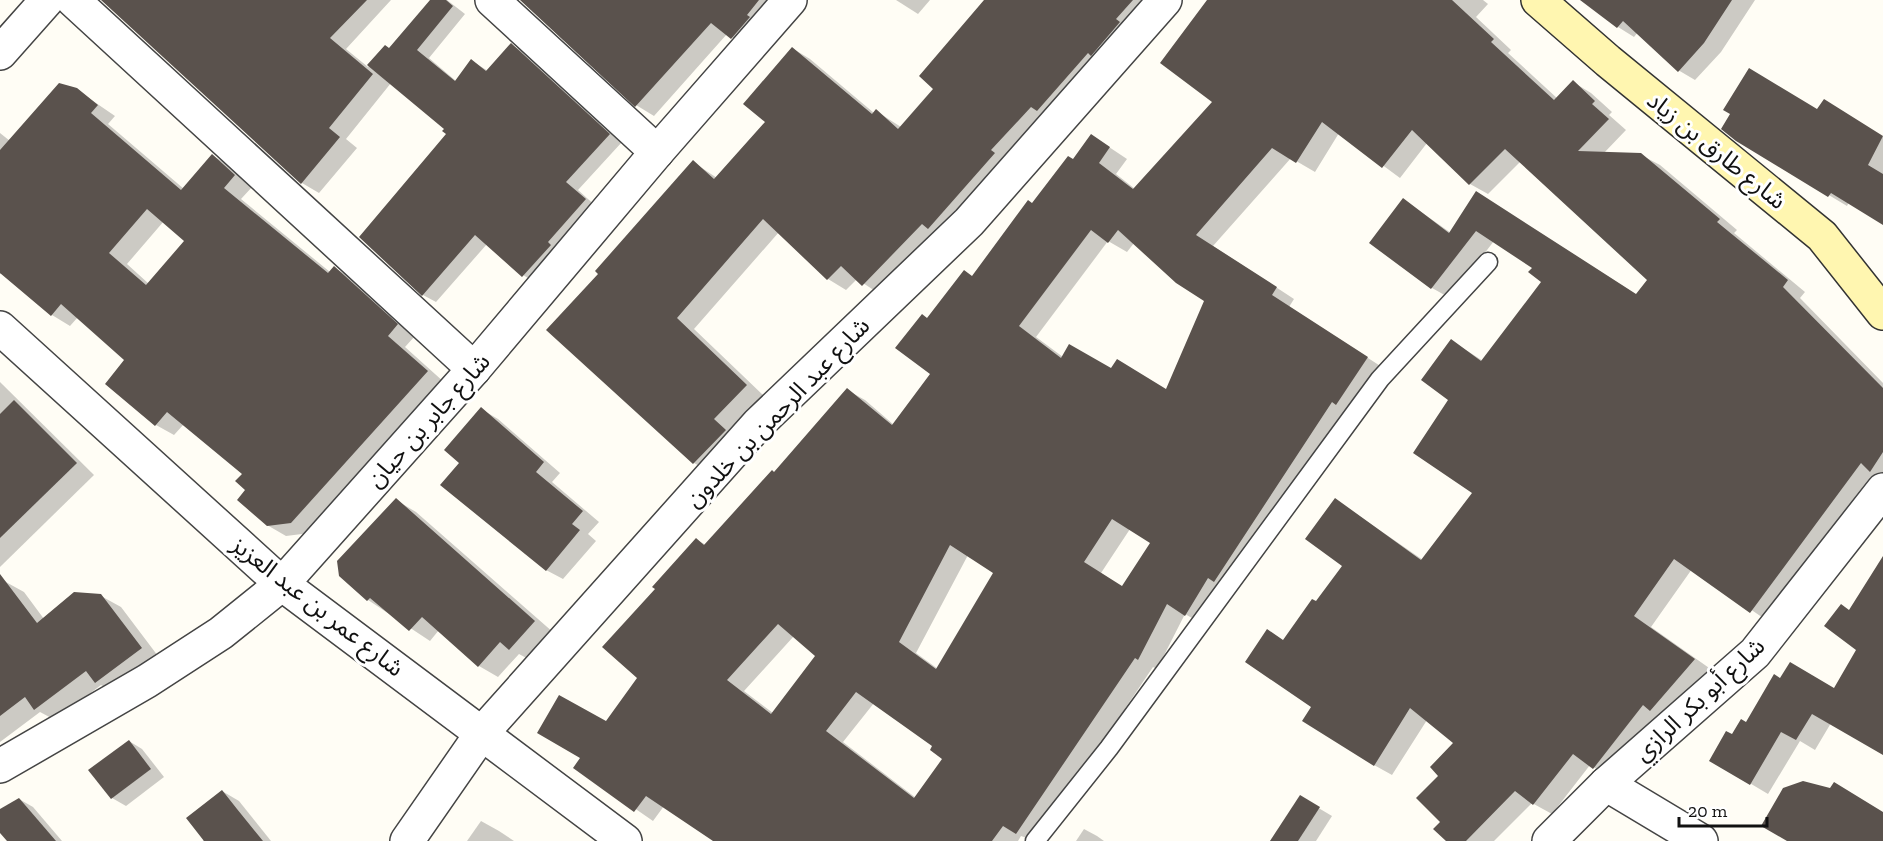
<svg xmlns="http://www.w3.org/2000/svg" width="1883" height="841" font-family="'Zilla Slab','Noto Sans Arabic',serif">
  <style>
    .shadow { fill: #0003; fill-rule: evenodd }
    .building { fill: #5a524d; fill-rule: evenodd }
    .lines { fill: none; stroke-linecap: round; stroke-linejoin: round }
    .service-casing { stroke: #444; stroke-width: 21 }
    .minor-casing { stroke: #444; stroke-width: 36 }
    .secondary-casing { stroke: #333; stroke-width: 36 }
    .service { stroke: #fff; stroke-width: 18 }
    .minor { stroke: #fff; stroke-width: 33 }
    .secondary { stroke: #fff6b0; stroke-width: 33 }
    .labels { text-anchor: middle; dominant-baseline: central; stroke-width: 6; stroke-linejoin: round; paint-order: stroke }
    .street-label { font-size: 24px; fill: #111; stroke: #fff }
  </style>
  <rect width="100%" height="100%" fill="#fffdf5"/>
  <g class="shadow">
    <path d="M103,0h288l-45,49 22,18 17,-21 5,3 42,-49h15l18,14 -36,44 27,23 16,-20 16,10 23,-26 13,7 98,90 -44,48 20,18 -62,75 -13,-8 -36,-31 -51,58 -13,-7 -62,-58 87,-103 -2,-6 -55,-45 -45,56 11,9 -38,45 -17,-10z"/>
    <path d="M522,0h263l-36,48 -22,-14 -73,82 -18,-11z"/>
    <path d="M896,0h34l-12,14z"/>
    <path d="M987,0h173l-279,295 -24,-16 -11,11 -18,-11 -49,-47 -85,97 70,67 -52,77 -18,-10 -146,-133 52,-57 93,-111 24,16 50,-56 25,-74 18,11 64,54 2,-2 25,16 34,-38z"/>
    <path d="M1210,0h273l5,4 -12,13 35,33 -3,3 50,46 15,-17 18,11 21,19 -3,3 17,15 -23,24 38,1 19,10 77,65 -3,3 71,59 -5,6 83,85v95l-114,144 -77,-53 -41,58 61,43 -101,108 -21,-13 -38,49 -20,-11 -38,38h-32l-21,-65 15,-33 -29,-23 -35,55 -18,-10 -61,-59 -45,-75 16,10 33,-38 27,-38 -8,-65 87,60 51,-67 -24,-93 2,-59 31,20 60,-79 -9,-15 -40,-26 -44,57 -18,-10 -60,-46 32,-42 47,33 26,-40 160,102 12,-15 -128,-119 -33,33 -18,-10 -43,-41 -27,35 -61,-45 -24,39 -24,-14 -78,88 81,53 -5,8 96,62 -181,256 -19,-11 -28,55 -4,-2 -117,174 -15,-5 -3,5h-302l-52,-35 -11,15 -78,-54 64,-89 18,-89 40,-49 9,5 69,-72 72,-83 18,10 29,25 39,-51 -5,-55 45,-42 60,-73 40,-44 18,-25 36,24 -11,15 19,15 79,-87zM1108,241l19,11 7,-9 72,57 -39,90 -55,-20 -49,-13 -27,-20zM1130,529l22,13 -29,46 -22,-15zM968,555l27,18 -57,96 -22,-16zM794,636l23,20 -44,57 -29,-22zM874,703l60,43 10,12 -28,40 -73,-56z"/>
    <path d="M1583,0h172l-34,52 -26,28 -17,-10 -40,-38 -4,5 -16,-10z"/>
    <path d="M77,90l38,26 -7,8 76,65 29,-33 18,10 22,20 -12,13 89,73 4,-4 19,10 62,58 -10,11 40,36 -135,150 -24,3 -19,-11 -19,-35 -4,-16 -60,-50 -10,11 -18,-10 -49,-42 19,-23 -48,-43 -8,9 -18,-11 -49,-42 -3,1v-141l10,8zM164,221l22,19 -37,44 -22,-20z"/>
    <path d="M1818,110l24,1 41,26v86l-34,-21 -2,4 -110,-66z"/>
    <path d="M0,382l94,93 -94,92z"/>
    <path d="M481,409l17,10 62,54 -8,9 47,40 -11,12 8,7 -33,38 -17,-9 -85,-108z"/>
    <path d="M396,500l20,12 138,121 -24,27 -11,-6 -21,23 -19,-11 -40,-36 -9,11 -62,-41z"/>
    <path d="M1883,559v195l-52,-31 -16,27 -15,-9 -32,53 -57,-34 35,-36 35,-44 54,10 23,-41 -8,-38z"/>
    <path d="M4,581l20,11 20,27 57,-23 20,11 40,53 -45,34 -15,-9 -46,35 -15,-8 -40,30v-159z"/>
    <path d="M129,741l13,8 22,28 -38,29 -14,-8z"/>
    <path d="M222,791l17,10 32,40h-68z"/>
    <path d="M1300,797l32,19 -16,25h-46z"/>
    <path d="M19,799l14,8 29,34h-53l-9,-10v-20z"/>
    <path d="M481,821l18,10 15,10h-47z"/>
    <path d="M1084,829l13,7 7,5h-28z"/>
  </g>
  <g class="building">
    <path d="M101,0h266l-37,38 43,36 -44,54 11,9 -39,47z"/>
    <path d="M430,0h16l7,6 -36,44 38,31 16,-22 15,12 25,-28 99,91 -44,48 20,17 -38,43 3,3 -29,32 -47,-42 -53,61 -63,-59 87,-103 -4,-3 2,-2 -77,-64 18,-20 4,3z"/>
    <path d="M520,0h239l-12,15 3,2 -19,22 -20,-16 -76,84z"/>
    <path d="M984,0h149l-17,19 4,3 -29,34 -3,-3 -51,58 -6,-4 -40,43 4,3 -67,76 -6,-5 -60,62 -21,-20 -14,14 -64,-61 -86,99 70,67 -33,34 12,11 -33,34 -147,-134 52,-56 -3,-3 98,-111 21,19 51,-57 -22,-18 49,-57 80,67 4,-5 22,20 35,-40 -14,-13z"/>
    <path d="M1207,0h245l42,39 -3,3 63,58 19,-20 22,21 -3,3 17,15 -31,32 63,2 79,66 -3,3 71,58 -5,7 100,101v64l-13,20 -9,-9 -111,150 -76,-54 -40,57 61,43 -45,52 -7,-6 -50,64 -20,-15 -40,51 -18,-14 -49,50h-20l-13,-12 7,-7 -24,-24 22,-22 -8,-9 23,-24 -43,-35 -36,58 -72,-45 9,-14 -66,-45 22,-33 16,11 29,-41 4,2 26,-35 -37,-27 30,-41 86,62 51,-67 -59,-40 35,-53 -27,-20 30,-41 30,22 60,-79 -13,-10 4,-4 -56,-37 -45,58 -62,-46 34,-45 46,35 27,-42 160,103 11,-14 -142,-131 -36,36 -57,-55 -30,38 -60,-46 -26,41 -24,-15 -76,87 81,52 -5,8 96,62 -32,48 -4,-3 -118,180 -6,-4 -23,38 -18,-12 -29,56 -3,-2 -119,176 -13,-8 -11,15h-279l-67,-45 -12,16 -61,-44 7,-10 -43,-25 22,-38 47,26 31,-43 -35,-31 53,-58 -3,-2 44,-49 8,7 68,-75 2,2 73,-84 45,37 38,-51 -35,-26 27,-34 5,4 37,-48 8,6 56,-76 4,3 36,-47 5,3 18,-25 19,13 -11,16 34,26 79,-87 -52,-39zM1091,230l17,13 10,-13 58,53 28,18 -38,88 -49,-30 -6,9 -42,-24 -8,14 -42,-32zM1112,519l38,24 -28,43 -38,-24zM950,545l43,28 -57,96 -37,-27zM778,624l37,32 -44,58 -44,-34zM856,692l76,54 -2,4 12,9 -28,39 -88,-67z"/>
    <path d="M1580,0h152l-28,43 -26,29 -55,-51 -6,7z"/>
    <path d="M1749,68l68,41 7,-10 59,37 -15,29 15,9v51l-52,-32 -3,4 -92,-56 -15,-12 9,-15 -7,-4z"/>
    <path d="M59,83l18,5 21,17 -7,8 90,77 31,-36 23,21 -11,13 104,85 6,-7 64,58 -10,12 40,35 -137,152 -24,3 -30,-26 8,-10 -10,-9 7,-7 -75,-62 -12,14 -50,-42 19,-24 -63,-56 -10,12 -51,-43v-123zM147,209l37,32 -38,44 -37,-32z"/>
    <path d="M14,400l63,63 -77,75v-124z"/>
    <path d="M481,407l63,55 -8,10 47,39 -11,13 8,6 -34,41 -106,-86 19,-22 -15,-13z"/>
    <path d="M396,498l139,123 -26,29 -9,-8 -22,25 -56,-50 -13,14 -39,-33 -3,3 -28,-25 -2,-15z"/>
    <path d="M1883,556v199l-71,-41 -16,26 -15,-8 -31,53 -41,-24 17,-30 6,3 9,-15 5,3 28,-48 6,4 10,-16 44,26 22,-38 -32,-24 17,-22 8,6z"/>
    <path d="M0,574l37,49 37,-31 27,2 41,54 -47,35 -9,-12 -52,39 -9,-13 -25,19z"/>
    <path d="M129,740l22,29 -40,30 -23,-29z"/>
    <path d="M1803,781l27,7 4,-6 49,30v29h-96l-26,-15 22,-38z"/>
    <path d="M222,790l15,19 26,32h-59l-18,-23z"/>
    <path d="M1300,795l20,12 -22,34h-28z"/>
    <path d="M19,798l37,43h-49l-7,-8v-24z"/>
  </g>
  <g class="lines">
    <defs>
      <path id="service" d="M1035,841l74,-93 271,-369 108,-117"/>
      <g id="minor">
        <path d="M73,0l401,369"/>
        <path d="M492,0l165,152"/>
        <path d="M0,53l47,-53"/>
        <path d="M0,328l282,256 343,257"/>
        <path d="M0,766l147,-85 74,-48 61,-49 192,-215 183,-217 133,-152"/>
        <path d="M1606,784l95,57"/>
        <path d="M407,841l75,-108 276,-309 211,-202 196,-222"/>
        <path d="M1549,841l57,-57 149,-131 128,-163"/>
      </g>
      <path id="secondary" d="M1538,0l70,61 214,175 61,77"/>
    </defs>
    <use href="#service" class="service-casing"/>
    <use href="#minor" class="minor-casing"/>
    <use href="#secondary" class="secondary-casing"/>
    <use href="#service" class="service"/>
    <use href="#minor" class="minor"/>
    <use href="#secondary" class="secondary"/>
  </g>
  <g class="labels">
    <g class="street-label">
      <text transform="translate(1717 150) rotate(39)">شارع طارق بن زياد</text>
      <text transform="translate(777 412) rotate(-46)">شارع عبد الرحمن بن خلدون</text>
      <text transform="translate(428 420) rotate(-48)">شارع جابر بن حيان</text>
      <text transform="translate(318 606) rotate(38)">شارع عمر بن عبد العزيز</text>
      <text transform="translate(1699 699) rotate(-43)">شارع أبو بكر الرازي</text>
    </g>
  </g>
  <path d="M1679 817v9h88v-9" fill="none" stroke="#111111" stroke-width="3"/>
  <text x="1688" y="817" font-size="18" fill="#111111" stroke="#ffffff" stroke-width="4.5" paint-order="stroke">20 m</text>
</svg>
